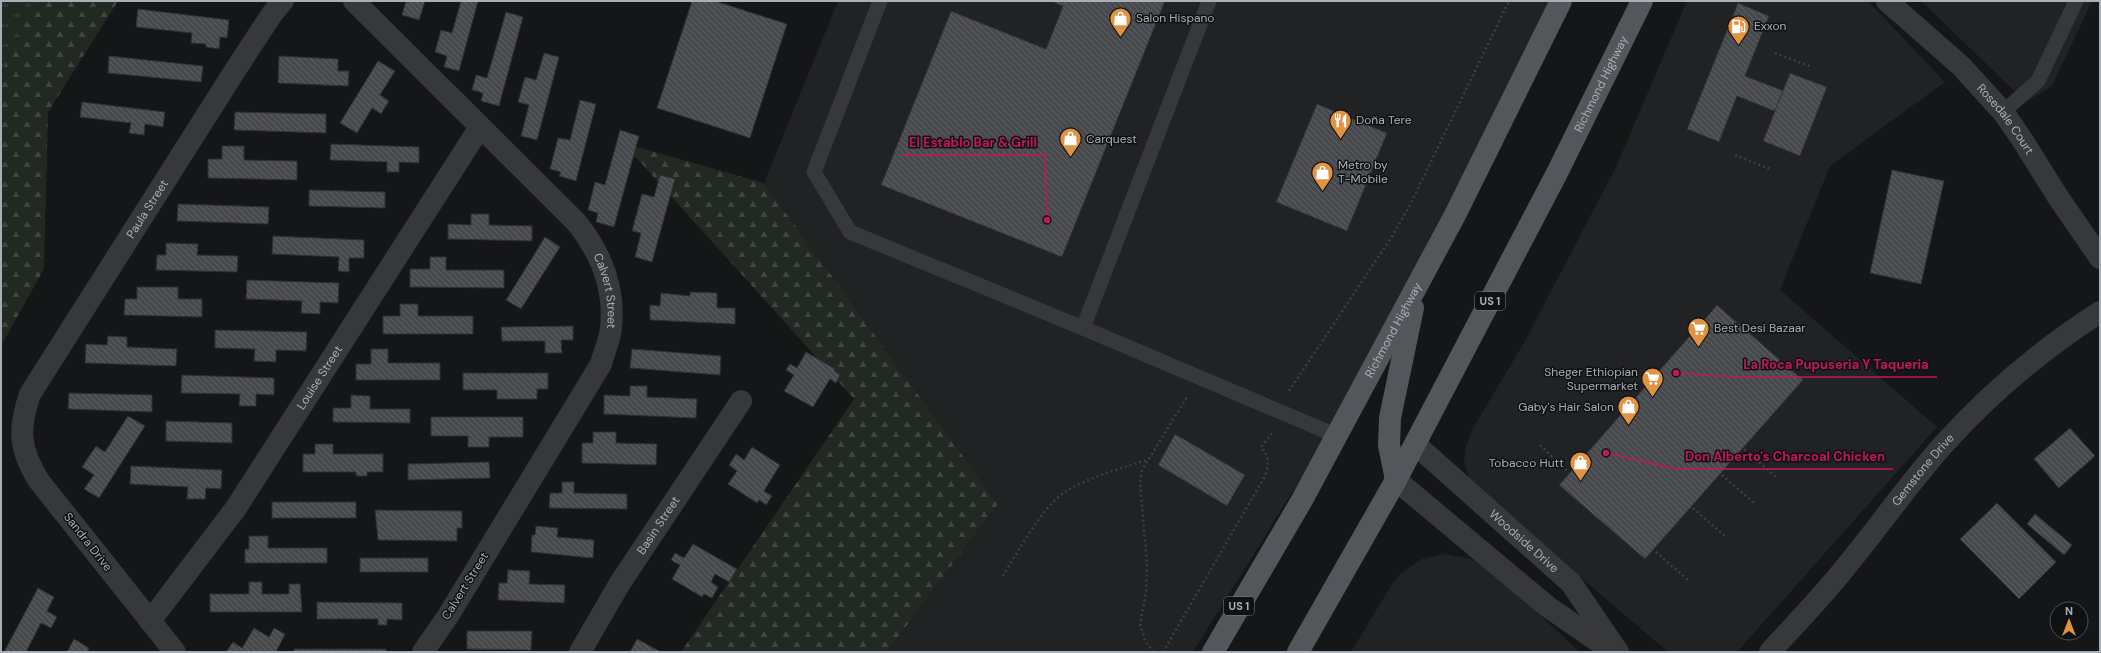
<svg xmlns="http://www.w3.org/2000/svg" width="2101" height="653" font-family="'DM Sans',sans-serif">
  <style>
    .built { fill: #212224 }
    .grass { fill: url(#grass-tufts) }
    .forest { fill: url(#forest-firs) }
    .building { fill: url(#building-back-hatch); stroke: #2f3033 }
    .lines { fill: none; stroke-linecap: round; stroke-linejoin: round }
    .path { stroke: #3d3f42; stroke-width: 2.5; stroke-dasharray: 2 3; stroke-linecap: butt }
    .lane { stroke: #37383c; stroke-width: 15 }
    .street { stroke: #37383c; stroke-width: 22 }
    .primary { stroke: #53565a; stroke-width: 22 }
    .labels { text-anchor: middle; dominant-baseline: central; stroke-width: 3; stroke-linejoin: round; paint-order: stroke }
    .shield { fill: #101112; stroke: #7a8085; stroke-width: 1 }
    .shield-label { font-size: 11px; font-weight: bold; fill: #a8afb6 }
    .poi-label { font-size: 12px; fill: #a8afb6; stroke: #101112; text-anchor: start }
    .street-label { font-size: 12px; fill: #a8afb6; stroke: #101112 }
    .leader { fill: none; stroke: #c2185b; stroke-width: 1.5 }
    .callout-dot { fill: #c2185b; stroke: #101112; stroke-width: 1.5 }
    .callout-label { font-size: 13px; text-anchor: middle; font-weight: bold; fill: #c2185b; stroke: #101112; stroke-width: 3; stroke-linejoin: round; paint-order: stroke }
  </style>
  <defs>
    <pattern id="grass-tufts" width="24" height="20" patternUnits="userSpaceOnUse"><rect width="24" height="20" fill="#222922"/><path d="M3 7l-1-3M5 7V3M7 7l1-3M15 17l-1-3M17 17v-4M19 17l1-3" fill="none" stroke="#3f4640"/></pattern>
    <pattern id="forest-firs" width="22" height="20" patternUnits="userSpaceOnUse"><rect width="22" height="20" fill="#222922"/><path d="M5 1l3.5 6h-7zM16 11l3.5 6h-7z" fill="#3f4640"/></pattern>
    <pattern id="building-back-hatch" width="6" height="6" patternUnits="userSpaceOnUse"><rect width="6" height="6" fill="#47494c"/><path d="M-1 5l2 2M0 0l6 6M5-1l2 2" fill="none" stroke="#5f6164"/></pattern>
  </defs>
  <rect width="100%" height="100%" fill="#151617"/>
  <g class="built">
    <path d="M838,1h718l-165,332 -198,319h-306l111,-148 -234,-321z"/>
    <path d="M1687,1h181l77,81 -115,84 -50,124 157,137 -200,225h-69l-186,-159 -13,-16 -5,-14 2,-17 7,-18 52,-87 91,-174z"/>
    <path d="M1921,1h171l-40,85 -26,16z"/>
    <path d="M1445,554l27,5 22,14 86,79h-229l41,-68 9,-11 21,-14z"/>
  </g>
  <path class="grass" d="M1,1h32l-32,71z"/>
  <g class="forest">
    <path d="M33,1h85l-70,111 -4,157 -43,77v-274z"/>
    <path d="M623,143l141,40 234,321 -111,148h-206l173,-253z"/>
  </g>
  <g class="building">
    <path d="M406,1h19l-6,19 -17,-5z"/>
    <path d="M461,1h17l-19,70 -15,-4 3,-11 -12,-4 6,-22 11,3z"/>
    <path d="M692,1h23l72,23 -37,114 -93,-30z"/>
    <path d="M1051,1h114l-103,256 -181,-72 70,-174 95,38 17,-43z"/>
    <path d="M1738,3l31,13 -24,60 42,16 -8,21 -42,-17 -18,46 -32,-13z"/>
    <path d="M138,9l91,11 -2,18 -7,-1 -1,12 -13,-2v-3l-15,-1 1,-10 -56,-6z"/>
    <path d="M506,12l17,5 -24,89 -18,-5 2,-8 -11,-3 4,-15 11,3z"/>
    <path d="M544,53l15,4 -22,83 -16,-4 8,-31 -11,-3 7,-25 11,3z"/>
    <path d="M109,56l94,10 -2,16 -93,-9z"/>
    <path d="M279,56l59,3v12h11l-1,15 -70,-3z"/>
    <path d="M378,61l17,10 -15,24 9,6 -8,13 -9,-6 -15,25 -17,-10z"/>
    <path d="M1790,73l37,14 -27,69 -37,-15z"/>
    <path d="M580,100l16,4 -20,77 -17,-5 2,-4 -11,-3 8,-31 12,2z"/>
    <path d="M82,102l83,10 -2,15 -18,-3 -1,11 -15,-2 2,-10 -51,-6z"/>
    <path d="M1317,104l70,29 -40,98 -71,-29z"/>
    <path d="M235,112l91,2v19l-92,-3z"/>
    <path d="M620,130l19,6 -25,91 -18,-5 2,-9 -10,-3 7,-28 10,3z"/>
    <path d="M331,144l88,3v16l-20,-1v10h-12v-10l-57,-2z"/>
    <path d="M222,146h22v14l53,1v19l-89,-2v-19h14z"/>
    <path d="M1892,170l52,11 -23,103 -51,-11z"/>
    <path d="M660,175l15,4 -23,83 -17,-5 6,-24 -9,-2 10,-37 12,3z"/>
    <path d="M309,190l76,2v16l-76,-2z"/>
    <path d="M178,204l91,3 -1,17 -91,-3z"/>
    <path d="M471,214h18v11l43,1v15l-84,-2v-15l23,1z"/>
    <path d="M273,236l91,4v18h-15v14l-11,-1 1,-14 -67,-3z"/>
    <path d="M545,237l15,10 -39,62 -15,-9z"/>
    <path d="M166,243l32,1 -1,11 41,1 -1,16 -81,-2 1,-15h9z"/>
    <path d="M430,257h16v13h58v18l-94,-1v-18h20z"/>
    <path d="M247,280l92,3 -1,20 -18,-1v12l-19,-1 1,-12 -56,-2z"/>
    <path d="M137,287h41v12h24v18l-78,-2 1,-16h12z"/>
    <path d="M690,292l27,1v15h18v16l-85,-4v-15l10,1 1,-13 29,3z"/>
    <path d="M400,304h18v12h55v18h-90v-18h17z"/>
    <path d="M1717,305l86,75 -158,179 -86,-74z"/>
    <path d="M573,326v14h-12l1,13h-17v-12h-43l-1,-14z"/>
    <path d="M215,330l92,2 -1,19 -30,-1v12l-22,-1 1,-12 -40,-1z"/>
    <path d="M108,336l19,1v10l50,2 -1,17 -91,-3 1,-19 21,1z"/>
    <path d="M371,349h17v14h52v17h-84v-16h15z"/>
    <path d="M632,349l89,7 -1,19 -90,-7z"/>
    <path d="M806,352l29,17 -1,2 6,4 -4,8 -6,-4 -17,28 -29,-16 10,-16 -8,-5 4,-6 7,4z"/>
    <path d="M463,373h85v16h-11v10h-40v-9h-34z"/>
    <path d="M182,375l92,3v17l-18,-1v12h-17l1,-12 -59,-1z"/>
    <path d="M630,386h17v11l50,2 -1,19 -92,-4v-19l26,1z"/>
    <path d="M69,393l83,2v17l-84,-3z"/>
    <path d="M351,395l19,1v13h40v14l-77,-1v-14h18z"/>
    <path d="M128,416l17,10 -46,72 -15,-9 10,-14 -12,-8 14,-21 9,6z"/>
    <path d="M431,417h92v20h-34v10h-21v-11h-37z"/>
    <path d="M166,421l66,2v20l-66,-2z"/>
    <path d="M2070,428l25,28 -36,32 -25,-29z"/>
    <path d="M593,432h23v11l41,1 -1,21 -74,-2v-20h11z"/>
    <path d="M1175,434l70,41 -18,31 -69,-41z"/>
    <path d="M315,444h18v10h50v18h-16v4h-11v-4h-53v-18h12z"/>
    <path d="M752,447l28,18 -16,26 8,5 -6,9 -7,-5 -2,3 -29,-19 9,-13 -8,-6 7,-11 8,6z"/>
    <path d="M489,462l1,16 -82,2v-16z"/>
    <path d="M131,466l91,4 -1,19 -15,-1 -1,11h-18l1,-12 -58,-3z"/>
    <path d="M562,482h12v11l53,1v15l-78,-1 1,-15h12z"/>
    <rect x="272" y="502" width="84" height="16"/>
    <path d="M1997,503l59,59 -37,37 -59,-60z"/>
    <path d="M375,510l87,1v17h-5v13l-79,-1z"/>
    <path d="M2035,514l37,31 -8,10 -37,-31z"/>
    <path d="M536,526l22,2 -1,9 37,3 -1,18 -62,-6 1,-17h3z"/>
    <path d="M249,536h19v12h59v15h-82v-14h4z"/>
    <path d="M693,544l44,25 -8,13 -14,-8 -4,8 7,5 -6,11 -8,-4 -2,3 -30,-18 8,-14 -9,-5 4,-7 9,5z"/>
    <rect x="360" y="558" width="68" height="14"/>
    <path d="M508,570l22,1 -1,13 36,1 -1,18 -66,-3 1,-17h8z"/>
    <path d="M249,582h13v12h27v-10h11l2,28h-92v-18h39z"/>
    <path d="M38,588l16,9 -7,14 10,6 -6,11 -10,-5 -15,29h-22z"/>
    <path d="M317,602l85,1v17l-15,-1v6h-9v-6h-61z"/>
    <path d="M254,628l15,9 5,-9 11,6 -9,18h-50l7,-10 9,6z"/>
    <path d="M467,631h65l-1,19 -64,-1z"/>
    <path d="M74,639l15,9 -2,4h-20z"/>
    <path d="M637,639l24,13h-31z"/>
    <rect x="294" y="649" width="92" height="3"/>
  </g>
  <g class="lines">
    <g class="path">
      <path d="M1775,53l37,14"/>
      <path d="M1735,155l35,14"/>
      <path d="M1289,391l102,-153 19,-33 99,-204"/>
      <path d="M1540,445l28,27"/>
      <path d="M1744,449l32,28"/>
      <path d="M1722,475l32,28"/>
      <path d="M1693,508l33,29"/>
      <path d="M1656,552l33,29"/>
      <path d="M1003,576c14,-23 40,-70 62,-84 25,-16 57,-23 84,-33"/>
      <path d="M1154,652l-9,-11 -5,-17 6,-32 1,-28 -7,-81 2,-13 45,-73"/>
      <path d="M1163,652l101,-174c5,-12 6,-21 -3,-31l11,-14"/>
    </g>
    <g class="lane">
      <path d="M880,1l-66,171 36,60 233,96"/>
      <path d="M1209,1l-126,327 252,107"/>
      <path d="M2003,112l35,-31 38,-80"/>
    </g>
    <g class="street">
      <path id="s1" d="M354,1l223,222c24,30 38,66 34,105 -1,12 -7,24 -10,36l-153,252 -25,36"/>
      <path id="s2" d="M1887,1l74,65 42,46 18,26 37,59 42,61"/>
      <path id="s3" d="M1415,444l156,139 47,69"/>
      <path d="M1396,480l152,127 64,44"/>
      <path id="s4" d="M150,621l86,-113 244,-381"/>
      <path id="s5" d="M175,652l-136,-171c-20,-32 -21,-52 -9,-87l206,-325 36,-55 11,-13"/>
      <path id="s6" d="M580,652l40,-69 121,-182"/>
      <path id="s7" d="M1770,652c20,-22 40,-43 59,-65 40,-46 74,-97 114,-142 46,-51 99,-96 157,-133"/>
    </g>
    <g class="primary">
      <path d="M1396,480l-7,-35 1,-27 23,-110"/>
      <path id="s8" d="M1213,652l89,-152 153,-285 106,-214"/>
      <path id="s9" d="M1298,652l98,-172 161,-307 85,-172"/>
    </g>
  </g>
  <defs>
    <symbol id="shop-pin" viewBox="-11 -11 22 30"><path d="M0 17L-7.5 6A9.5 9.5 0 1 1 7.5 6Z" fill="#e29342" stroke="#101112"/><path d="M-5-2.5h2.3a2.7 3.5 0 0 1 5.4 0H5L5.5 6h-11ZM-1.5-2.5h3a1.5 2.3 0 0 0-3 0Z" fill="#fff"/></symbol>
    <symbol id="fuel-pin" viewBox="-11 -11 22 30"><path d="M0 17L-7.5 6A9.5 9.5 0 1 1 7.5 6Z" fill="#e29342" stroke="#101112"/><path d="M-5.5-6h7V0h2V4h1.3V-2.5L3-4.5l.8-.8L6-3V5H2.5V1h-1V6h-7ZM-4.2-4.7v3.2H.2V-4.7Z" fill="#fff"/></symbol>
    <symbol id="restaurant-pin" viewBox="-11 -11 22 30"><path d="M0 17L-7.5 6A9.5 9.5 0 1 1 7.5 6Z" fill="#e29342" stroke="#101112"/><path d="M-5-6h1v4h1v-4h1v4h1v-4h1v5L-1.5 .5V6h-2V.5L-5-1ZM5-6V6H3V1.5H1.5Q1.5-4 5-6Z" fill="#fff"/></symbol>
    <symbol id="supermarket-pin" viewBox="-11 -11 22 30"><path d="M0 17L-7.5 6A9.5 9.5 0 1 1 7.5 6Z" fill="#e29342" stroke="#101112"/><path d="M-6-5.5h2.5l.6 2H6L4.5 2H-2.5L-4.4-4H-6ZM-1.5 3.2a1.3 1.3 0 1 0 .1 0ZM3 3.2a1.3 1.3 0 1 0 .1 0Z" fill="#fff"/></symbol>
  </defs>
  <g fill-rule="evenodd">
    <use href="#shop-pin" x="1108" y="6" width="25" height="34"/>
    <use href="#fuel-pin" x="1726" y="14" width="25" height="34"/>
    <use href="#restaurant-pin" x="1328" y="108" width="25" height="34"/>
    <use href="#shop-pin" x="1058" y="126" width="25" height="34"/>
    <use href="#shop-pin" x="1310" y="160" width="25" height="34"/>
    <use href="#supermarket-pin" x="1686" y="316" width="25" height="34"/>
    <use href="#supermarket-pin" x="1640" y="366" width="25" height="34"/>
    <use href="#shop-pin" x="1616" y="394" width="25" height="34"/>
    <use href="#shop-pin" x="1568" y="450" width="25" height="34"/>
  </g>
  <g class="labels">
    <g class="shield">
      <rect x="1475" y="292" width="30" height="18" rx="3"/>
      <rect x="1224" y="597" width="30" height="18" rx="3"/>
    </g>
    <g class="shield-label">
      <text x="1490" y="301">US 1</text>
      <text x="1239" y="606">US 1</text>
    </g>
    <g class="poi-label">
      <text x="1136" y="18">Salon Hispano</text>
      <text x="1754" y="26">Exxon</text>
      <text x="1356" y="120">Doña Tere</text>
      <text x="1086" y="139">Carquest</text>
      <text x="1338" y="165">Metro by<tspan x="1338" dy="14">T-Mobile</tspan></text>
      <text x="1714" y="328">Best Desi Bazaar</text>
      <text x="1638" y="372" text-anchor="end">Sheger Ethiopian<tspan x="1638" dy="14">Supermarket</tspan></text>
      <text x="1614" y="407" text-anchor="end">Gaby's Hair Salon</text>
      <text x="1564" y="463" text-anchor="end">Tobacco Hutt</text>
    </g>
    <g class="street-label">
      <text stroke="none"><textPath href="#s9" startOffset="644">Richmond Highway</textPath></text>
      <text stroke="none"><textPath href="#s2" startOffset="168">Rosedale Court</textPath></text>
      <text stroke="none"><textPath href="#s5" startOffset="529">Paula Street</textPath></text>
      <text stroke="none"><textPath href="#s1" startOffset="390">Calvert Street</textPath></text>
      <text stroke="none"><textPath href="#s8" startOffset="369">Richmond Highway</textPath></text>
      <text stroke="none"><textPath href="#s4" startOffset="297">Louise Street</textPath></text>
      <text stroke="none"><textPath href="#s7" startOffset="238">Gemstone Drive</textPath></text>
      <text stroke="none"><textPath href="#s6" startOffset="149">Basin Street</textPath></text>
      <text transform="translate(88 542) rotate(52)">Sandra Drive</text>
      <text stroke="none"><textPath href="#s3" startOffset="146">Woodside Drive</textPath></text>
      <text transform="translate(465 586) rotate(-58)">Calvert Street</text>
    </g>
  </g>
  <path class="leader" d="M1047 220L1045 155H901M1676 373L1736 377H1937M1606 453L1677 469H1893"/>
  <g class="callout-dot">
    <circle cx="1047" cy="220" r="4"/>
    <circle cx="1676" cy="373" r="4"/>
    <circle cx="1606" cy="453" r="4"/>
  </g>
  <g class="callout-label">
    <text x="973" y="147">El Establo Bar &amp; Grill</text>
    <text x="1836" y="369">La Roca Pupuseria Y Taqueria</text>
    <text x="1785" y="461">Don Alberto's Charcoal Chicken</text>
  </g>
  <rect width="2101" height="653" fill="none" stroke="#a8afb6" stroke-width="4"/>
  <g transform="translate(2069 621)"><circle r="19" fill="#101112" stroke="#4d5054"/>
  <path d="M0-3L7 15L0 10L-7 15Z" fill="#e29342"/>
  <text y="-6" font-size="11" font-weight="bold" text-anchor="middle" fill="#a8afb6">N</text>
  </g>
</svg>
